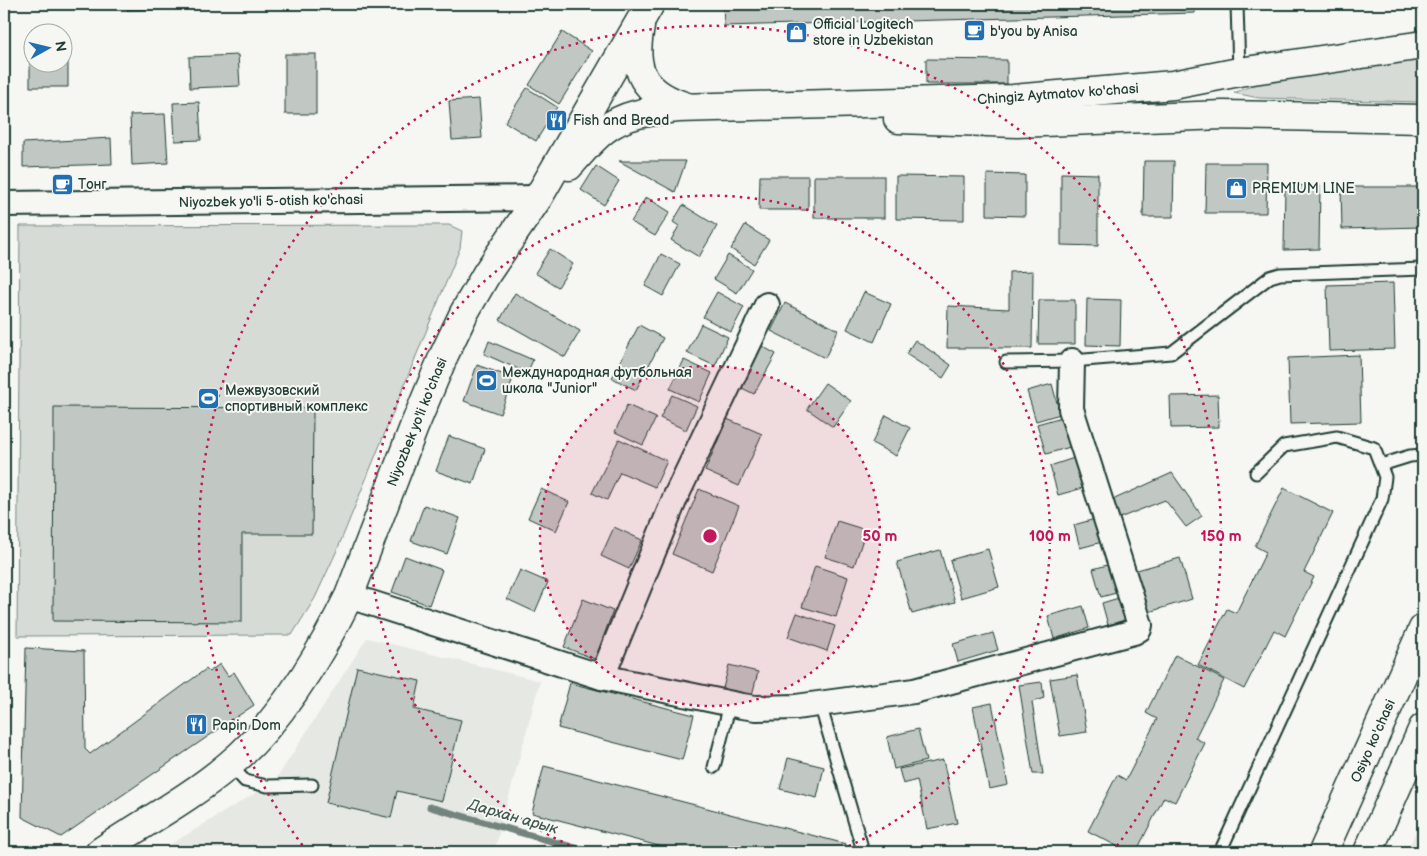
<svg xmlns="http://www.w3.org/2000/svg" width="1427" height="856" font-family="'Balsamiq Sans',sans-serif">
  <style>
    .built { fill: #e6e8e4 }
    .green { fill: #d6dbd6; stroke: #7a8c85 }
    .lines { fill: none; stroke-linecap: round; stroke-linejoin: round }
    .stream { stroke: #72847d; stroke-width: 7 }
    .building { fill: #c1c8c3; stroke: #1f3d34 }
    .lane-casing { stroke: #1f3d34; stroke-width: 15 }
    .street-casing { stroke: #1f3d34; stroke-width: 28 }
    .secondary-casing { stroke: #1f3d34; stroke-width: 31 }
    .lane { stroke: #f6f6f2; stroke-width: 11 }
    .street { stroke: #f6f6f2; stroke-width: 24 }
    .secondary { stroke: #f6f6f2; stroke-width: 28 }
    .ring { fill: none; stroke: #c2185b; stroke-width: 2.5; stroke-dasharray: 2.5 5 }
    .labels { text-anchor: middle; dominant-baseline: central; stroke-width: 4; stroke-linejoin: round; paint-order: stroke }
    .poi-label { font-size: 14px; fill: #1f3d34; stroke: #f6f6f2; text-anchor: start }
    .street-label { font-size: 14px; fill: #1f3d34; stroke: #f6f6f2 }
    .water-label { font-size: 15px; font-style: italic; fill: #425a52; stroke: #f6f6f2 }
    .centre { fill: #c2185b; stroke: #f6f6f2; stroke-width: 2.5 }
    .ring-label { font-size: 15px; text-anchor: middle; font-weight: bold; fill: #c2185b; stroke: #f6f6f2; stroke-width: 4; stroke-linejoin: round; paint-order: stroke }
  </style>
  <rect width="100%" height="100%" fill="#f6f6f2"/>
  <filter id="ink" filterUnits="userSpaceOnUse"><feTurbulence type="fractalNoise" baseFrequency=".02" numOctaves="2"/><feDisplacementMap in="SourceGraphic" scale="10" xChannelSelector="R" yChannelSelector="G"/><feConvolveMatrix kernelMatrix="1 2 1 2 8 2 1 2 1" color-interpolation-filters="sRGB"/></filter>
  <g filter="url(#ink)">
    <g class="built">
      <path d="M367,638l173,43 -46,171h-336l117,-71z"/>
      <path d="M1423,818v34h-16l8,-19z"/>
    </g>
    <g class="green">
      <path d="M1423,59v43l-164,-4 -25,-5 25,-10z"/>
      <path d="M449,225l13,6 -2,17 -122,300 -23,50 -23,37 -275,1 3,-410z"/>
    </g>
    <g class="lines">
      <path class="stream" d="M430,807l160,45"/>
    </g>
    <g class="building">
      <path d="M127,4h41v5l-41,1z"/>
      <path d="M267,4h51v2l-51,1z"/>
      <path d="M536,4h35v2l-34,2z"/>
      <path d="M723,4h472v9l-471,13z"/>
      <path d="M1251,4h94l-94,2z"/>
      <path d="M562,32l30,19 -33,53 -30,-19z"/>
      <rect x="285" y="54" width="31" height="60"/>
      <path d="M238,55l2,31 -50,2 -1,-31z"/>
      <path d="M62,58h6v29h-38v-28h2v3h30z"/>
      <path d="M926,59l81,1v24h-81z"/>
      <path d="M527,88l30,19 -21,34 -31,-19z"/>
      <path d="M479,99l3,39 -30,2 -3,-39z"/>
      <path d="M199,102l2,38 -26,1 -2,-38z"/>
      <path d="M165,114l3,49 -36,2 -2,-50z"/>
      <path d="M111,138l1,26 -89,3v-24z"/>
      <path d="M619,161h67l-11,31z"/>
      <path d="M1144,161h30l-1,56h-30z"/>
      <path d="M1206,163h61l-1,50h-61z"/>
      <path d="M596,166l23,15 -15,24 -23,-15z"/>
      <path d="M1061,173l37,1v72l-37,-1z"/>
      <path d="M987,174l38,1v41l-38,-1z"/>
      <path d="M760,176h48v34h-49z"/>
      <rect x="814" y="176" width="70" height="42"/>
      <path d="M896,176l68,1v43l-68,-1z"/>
      <path d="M1320,185l-1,64 -35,1 1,-64z"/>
      <path d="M1341,187h82v40l-81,2z"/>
      <path d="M646,197l24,15 -15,24 -24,-14z"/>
      <path d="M683,205l34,21 -18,31 -28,-17 8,-14 -6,-4z"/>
      <path d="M745,225l24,15 -15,24 -23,-15z"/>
      <path d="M550,249l23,15 -15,23 -23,-14z"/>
      <path d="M661,254l19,10 -17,32 -18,-10z"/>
      <path d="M728,255l24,14 -15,24 -23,-14z"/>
      <path d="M1033,271l-1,77h-85l1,-42 61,3v-37z"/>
      <path d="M1393,283l2,66 -66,2 -2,-66z"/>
      <path d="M717,292l27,15 -13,25 -28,-15z"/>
      <path d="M864,292l27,12 -17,38 -27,-13z"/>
      <path d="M515,293l65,38 -15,26 -65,-37z"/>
      <path d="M1087,299l34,1 -1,46 -34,-1z"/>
      <path d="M1039,300h36v44h-37z"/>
      <path d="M785,303l53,27 -13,28 -54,-27z"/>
      <path d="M701,324l27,13 -13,29 -28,-13z"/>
      <path d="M639,325l24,13 -27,52 -24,-12z"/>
      <path d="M915,340l36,25 -8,13 -37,-24z"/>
      <path d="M489,341l44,19 -6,13 -43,-19z"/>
      <path d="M760,345l16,9 -22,40 -16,-8z"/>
      <path d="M1359,355l2,67 -71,2 -2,-66z"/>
      <path d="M684,360l28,13 -13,29 -29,-13z"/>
      <path d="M477,365l36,13 -13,36 -36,-13z"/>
      <path d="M825,383l26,18 -18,26 -26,-18z"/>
      <path d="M1052,384l8,30 -24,7 -9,-30z"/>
      <path d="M672,395l25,11 -11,24 -26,-12z"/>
      <path d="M1218,395l1,32 -48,1 -1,-32z"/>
      <path d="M627,405l29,13 -13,27 -28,-13z"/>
      <path d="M54,407l259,1 -1,126h-70v88l-189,-1z"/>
      <path d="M886,415l24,13 -14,28 -24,-13z"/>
      <path d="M1062,417l8,30 -24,7 -9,-30z"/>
      <path d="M727,419l35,15 -23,52 -34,-15z"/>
      <path d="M449,436l36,13 -12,35 -37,-13z"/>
      <path d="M619,439l48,22 -12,26 -35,-15 -13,28 -15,-7z"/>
      <path d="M1074,458l9,30 -25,7 -8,-29z"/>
      <path d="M1172,473l30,43 -16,11 -21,-27 -48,19 -9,-17z"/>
      <path d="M1284,488l49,25 -29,59 10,5 -29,59 -11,-6 -30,59 -46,-24 29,-56 9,4 30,-61 -11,-6z"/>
      <path d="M541,489l28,13 -13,29 -28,-13z"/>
      <path d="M699,489l40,17 -27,65 -40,-17z"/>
      <path d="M424,505l36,13 -13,36 -36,-13z"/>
      <path d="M1095,519l7,23 -22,6 -6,-23z"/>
      <path d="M837,521l29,9 -12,36 -29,-9z"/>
      <path d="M614,527l28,13 -13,29 -28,-13z"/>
      <path d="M988,549l11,38 -38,11 -11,-38z"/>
      <path d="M940,550l15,52 -43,12 -15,-52z"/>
      <path d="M405,556l37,14 -13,35 -37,-13z"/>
      <path d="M1180,558l12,41 -50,15 -12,-42z"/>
      <path d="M1111,564l9,28 -19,5 -8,-28z"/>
      <path d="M815,566l33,11 -12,40 -34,-10z"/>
      <path d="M520,570l28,12 -13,30 -28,-13z"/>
      <path d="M1122,597l6,22 -20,6 -6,-22z"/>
      <path d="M583,599l30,12 -18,48 -31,-12z"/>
      <path d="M1083,606l6,22 -35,11 -6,-23z"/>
      <path d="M797,613l38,13 -8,25 -39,-14z"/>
      <path d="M993,633l5,17 -40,12 -5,-18z"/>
      <path d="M26,648l58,3 1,98 5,5 116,-85 3,3 11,-8 8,12 6,-4 20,33 -193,132 -39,-20z"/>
      <path d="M1175,655l49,25 -29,58 10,5 -30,59 -11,-5 -28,55h-8l-40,-21 29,-56 9,5 31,-61 -11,-6z"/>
      <path d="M729,665l29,7 -7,27 -29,-7z"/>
      <path d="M357,667l63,14 -6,28 47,11 -19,81 -45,-10 -6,27 -65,-15z"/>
      <path d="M1077,675l10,57 -27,4 -10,-57z"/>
      <path d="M1042,682l2,16 -12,4 11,72h-10l-14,-89z"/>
      <path d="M570,683l124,32 -12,45 -124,-32z"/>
      <path d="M992,703l16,82 -19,4 -16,-82z"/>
      <path d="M918,729l8,32 -32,8 -7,-32z"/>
      <path d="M788,758l36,9 -7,31 -37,-9z"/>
      <path d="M943,760l14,63 -30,6 -10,-49 -14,4 -4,-15z"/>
      <path d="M544,766l302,78 -2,8h-162l-150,-39z"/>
    </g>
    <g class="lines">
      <defs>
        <g id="lane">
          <path d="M1237,4l2,68"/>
          <path d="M1006,362l66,-1 99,-8 99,-76 10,-3 143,-5"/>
          <path d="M1381,465l29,-9 13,-1"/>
          <path d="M820,704l41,140"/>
          <path d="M230,765l15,16 22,5 45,-1"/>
          <path d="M714,767l16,-63"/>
          <path d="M1220,852l162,-353 3,-22 -11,-29 -37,-11 -53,9 -28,27"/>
        </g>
        <g id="street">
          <path d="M4,204l534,-6"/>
          <path d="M349,596l253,81 140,29 14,2 40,-1 118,-16 220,-59 5,-3 1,-4 -69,-216 1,-48"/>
          <path d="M602,677l74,-181 91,-191"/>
        </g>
        <g id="secondary">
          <path d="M640,27c-9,44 4,67 47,80"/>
          <path d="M898,119l119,4 206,-8 200,4"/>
          <path d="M569,166c11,-12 22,-26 35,-36 22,-17 48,-19 74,-22l335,-9 160,-14 66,-13 184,-27"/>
          <path d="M100,852c43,-29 89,-53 129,-87 51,-42 91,-110 120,-169l65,-169 30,-72 20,-42 23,-40 51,-75 112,-194"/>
          <path d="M1323,852l100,-223"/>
          <path d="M1368,852l55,-124"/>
        </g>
      </defs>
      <use href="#lane" class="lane-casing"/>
      <use href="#street" class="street-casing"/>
      <use href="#secondary" class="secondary-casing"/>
      <use href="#lane" class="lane"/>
      <use href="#street" class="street"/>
      <use href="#secondary" class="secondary"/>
    </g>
  </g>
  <circle cx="710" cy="536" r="170" fill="#c2185b" fill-opacity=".12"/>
  <g class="ring">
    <circle cx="710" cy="536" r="170"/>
    <path d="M583 851A340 340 0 1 1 837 851"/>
    <path d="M307 851A511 511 0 1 1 1113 851"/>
  </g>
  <defs>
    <symbol id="cafe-square" viewBox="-11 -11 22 22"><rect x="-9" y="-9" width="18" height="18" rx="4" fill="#1f6fb2" stroke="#f6f6f2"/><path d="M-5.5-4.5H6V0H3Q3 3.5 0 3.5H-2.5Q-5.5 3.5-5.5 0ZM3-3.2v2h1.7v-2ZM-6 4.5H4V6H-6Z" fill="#fff"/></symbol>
    <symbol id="shop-square" viewBox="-11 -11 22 22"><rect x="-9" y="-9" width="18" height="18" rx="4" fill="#1f6fb2" stroke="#f6f6f2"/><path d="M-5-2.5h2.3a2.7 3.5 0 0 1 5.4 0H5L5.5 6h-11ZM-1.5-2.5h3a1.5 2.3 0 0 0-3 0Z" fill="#fff"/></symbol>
    <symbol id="restaurant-square" viewBox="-11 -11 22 22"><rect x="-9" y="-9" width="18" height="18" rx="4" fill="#1f6fb2" stroke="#f6f6f2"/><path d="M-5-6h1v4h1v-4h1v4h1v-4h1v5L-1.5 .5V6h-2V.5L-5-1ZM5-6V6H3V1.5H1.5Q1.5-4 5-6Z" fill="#fff"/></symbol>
    <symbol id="stadium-square" viewBox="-11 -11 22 22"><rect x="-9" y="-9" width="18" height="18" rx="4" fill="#1f6fb2" stroke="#f6f6f2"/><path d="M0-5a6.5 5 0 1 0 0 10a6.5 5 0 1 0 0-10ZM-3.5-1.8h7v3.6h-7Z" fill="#fff"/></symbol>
  </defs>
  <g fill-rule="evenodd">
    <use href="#cafe-square" x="962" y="18" width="25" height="25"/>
    <use href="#shop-square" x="784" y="20" width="25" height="25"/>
    <use href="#restaurant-square" x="544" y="108" width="25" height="25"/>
    <use href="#cafe-square" x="50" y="172" width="25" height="25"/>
    <use href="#shop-square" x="1224" y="176" width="25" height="25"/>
    <use href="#stadium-square" x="474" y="368" width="25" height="25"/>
    <use href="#stadium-square" x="196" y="386" width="25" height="25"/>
    <use href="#restaurant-square" x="184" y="712" width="25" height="25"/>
  </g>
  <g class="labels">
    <g class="poi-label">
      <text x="813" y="24">Official Logitech<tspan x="813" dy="16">store in Uzbekistan</tspan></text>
      <text x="990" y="31">b'you by Anisa</text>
      <text x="573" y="120">Fish and Bread</text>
      <text x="78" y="184">Тонг</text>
      <text x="1252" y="188">PREMIUM LINE</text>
      <text x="502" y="372">Международная футбольная<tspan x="502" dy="16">школа "Junior"</tspan></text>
      <text x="225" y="390">Межвузовский<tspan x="225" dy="16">спортивный комплекс</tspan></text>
      <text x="212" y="725">Papin Dom</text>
    </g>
    <g class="street-label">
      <text transform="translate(1058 94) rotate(-4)">Chingiz Aytmatov ko'chasi</text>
      <text transform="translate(271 201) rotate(-1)">Niyozbek yo'li 5-otish ko'chasi</text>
      <text transform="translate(417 422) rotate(-68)">Niyozbek yo'li ko'chasi</text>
      <text transform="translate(1373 741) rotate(-66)">Osiyo ko'chasi</text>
    </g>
    <g class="water-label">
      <text transform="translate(513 817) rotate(16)">Дархан арык</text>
    </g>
  </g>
  <circle cx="710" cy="536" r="8" class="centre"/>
  <g class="ring-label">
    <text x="880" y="541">50 m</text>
    <text x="1050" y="541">100 m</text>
    <text x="1221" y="541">150 m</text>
  </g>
  <rect width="1427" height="856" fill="none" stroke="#f6f6f2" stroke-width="20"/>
  <rect x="10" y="10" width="1407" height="836" fill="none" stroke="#1f3d34" stroke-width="2" filter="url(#ink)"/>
  <g transform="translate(48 48) rotate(82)"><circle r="24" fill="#f6f6f2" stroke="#a0aca6"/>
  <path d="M0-4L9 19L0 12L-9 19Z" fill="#1f6fb2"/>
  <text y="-8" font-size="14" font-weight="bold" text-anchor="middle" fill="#1f3d34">N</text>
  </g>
</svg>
